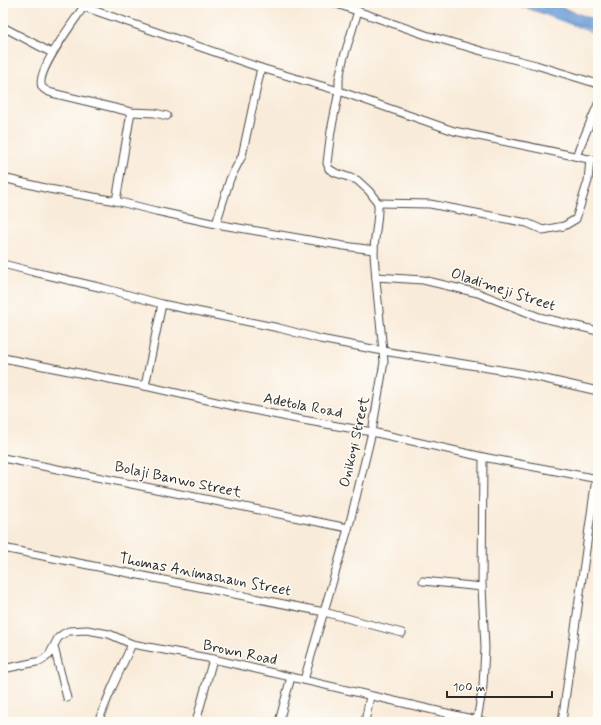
<svg xmlns="http://www.w3.org/2000/svg" width="601" height="725" font-family="Mynerve,sans-serif">
  <style>
    .water { fill: #6f9fd8; stroke: #4d6582 }
    .lines { fill: none; stroke-linecap: round; stroke-linejoin: round }
    .stream { stroke: #6f9fd8; stroke-width: 2 }
    .street-casing { stroke: #4a4845; stroke-width: 9 }
    .street { stroke: #fff; stroke-width: 7 }
    .labels { text-anchor: middle; dominant-baseline: central; stroke-width: 3; stroke-linejoin: round; paint-order: stroke }
    .street-label { font-size: 15px; fill: #2b2b2b; stroke: #fdfcf7 }
  </style>
  <rect width="100%" height="100%" fill="#fdfcf7"/>
  <filter id="ink" filterUnits="userSpaceOnUse"><feTurbulence type="fractalNoise" baseFrequency=".025" numOctaves="2"/><feDisplacementMap in="SourceGraphic" scale="8" xChannelSelector="R" yChannelSelector="G"/><feConvolveMatrix kernelMatrix="1 2 1 2 8 2 1 2 1" color-interpolation-filters="sRGB"/></filter>
  <filter id="wash" filterUnits="userSpaceOnUse"><feTurbulence type="fractalNoise" baseFrequency=".012" numOctaves="4" result="noise"/><feDisplacementMap in="SourceGraphic" scale="16" xChannelSelector="R" yChannelSelector="G"/><feGaussianBlur stdDeviation="0.9" result="paint"/><feColorMatrix in="noise" values="0 0 0 0 0 0 0 0 0 0 0 0 0 0 0 0 0 1.4 0 .05"/><feComposite in="paint" operator="in"/></filter>
  <g filter="url(#wash)">
    <rect width="100%" height="100%" fill="#f9ebd9"/>
    <path class="water" d="M510,3h39l49,18v10z"/>
    <g class="lines">
      <path class="stream" d="M547,15l51,19"/>
    </g>
  </g>
  <g filter="url(#ink)">
    <g class="lines">
      <defs>
        <g id="street">
          <path d="M86,3c-9,15 -52,69 -44,84 2,3 7,5 10,6l79,19 24,1 12,3"/>
          <path d="M334,3l92,32 59,17 51,13 62,19"/>
          <path d="M84,7l177,61 78,23 115,40 144,30"/>
          <path d="M358,11l-15,49 -4,19v12l-8,40 -4,32 2,6 7,4 21,7 12,11 9,12"/>
          <path d="M3,27l49,26"/>
          <path d="M576,156l22,-52"/>
          <path d="M3,178l46,11 67,12 40,10 60,13 128,22 30,4"/>
          <path d="M116,201l15,-89"/>
          <path d="M378,203l52,1 97,19 16,7 21,-4 12,-7 12,-38 2,-22"/>
          <path d="M216,224l14,-45 12,-23 19,-88"/>
          <path d="M3,264l31,8 69,16 59,16 117,24 41,11 63,12 81,13 55,9 79,18"/>
          <path d="M376,277l47,3 55,13 61,24 59,14"/>
          <path d="M3,358l142,28 89,20 63,13 75,13 111,25 115,22"/>
          <path d="M145,386l17,-82"/>
          <path d="M3,458l345,70"/>
          <path d="M3,548l321,64 78,21"/>
          <path d="M423,581l59,6"/>
          <path d="M54,647l13,51"/>
          <path d="M3,669l38,-8 8,-6 9,-17 5,-4 6,-3 18,-1 22,4 23,10 81,15 272,63"/>
          <path d="M304,680l46,-158 22,-90 12,-70 -1,-11c-3,-32 -7,-65 -9,-98 0,-17 5,-33 4,-50"/>
          <path d="M477,720l6,-34 2,-38 -3,-61 1,-130"/>
          <path d="M98,722l14,-34 20,-44"/>
          <path d="M196,722l17,-63"/>
          <path d="M279,722l12,-45"/>
          <path d="M365,722l5,-26"/>
          <path d="M562,722l34,-244"/>
        </g>
      </defs>
      <use href="#street" class="street-casing"/>
      <use href="#street" class="street"/>
    </g>
  </g>
  <g class="labels">
    <g class="street-label">
      <text transform="translate(503 290) rotate(18)">Oladimeji Street</text>
      <text transform="translate(303 406) rotate(11)">Adetola Road</text>
      <text transform="translate(355 442) rotate(-77)">Onikoyi Street</text>
      <text transform="translate(178 480) rotate(12)">Bolaji Banwo Street</text>
      <text transform="translate(205 575) rotate(11)">Thomas Animashaun Street</text>
      <text transform="translate(240 653) rotate(12)">Brown Road</text>
    </g>
  </g>
  <rect width="601" height="725" fill="none" stroke="#fdfcf7" stroke-width="16"/>
  <path d="M447 691v6h105v-6" fill="none" stroke="#2b2b2b" stroke-width="2"/>
  <text x="453" y="691" font-size="12" fill="#2b2b2b" stroke="#fdfcf7" stroke-width="3" paint-order="stroke">100 m</text>
</svg>
